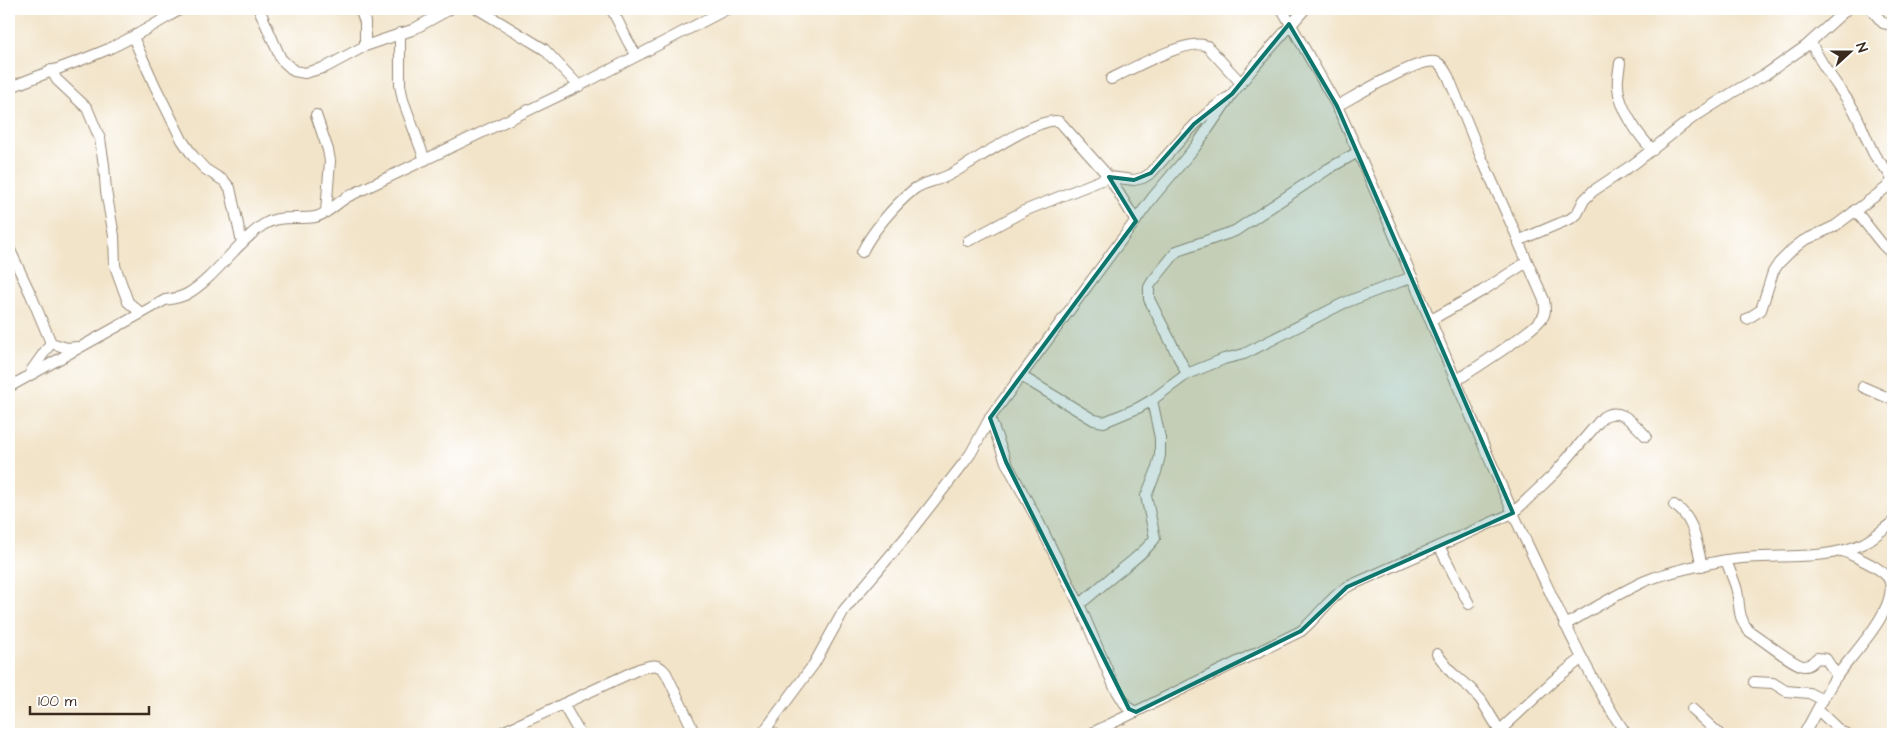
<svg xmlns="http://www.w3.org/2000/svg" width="1902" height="743" font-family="'Architects Daughter',sans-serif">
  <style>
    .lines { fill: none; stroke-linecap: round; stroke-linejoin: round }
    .street-casing { stroke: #968774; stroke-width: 12 }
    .street { stroke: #fff; stroke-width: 10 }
    .marked { fill: #0f766e; fill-opacity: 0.2; stroke: #0f766e; stroke-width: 4; stroke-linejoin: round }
  </style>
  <rect width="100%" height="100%" fill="#fff"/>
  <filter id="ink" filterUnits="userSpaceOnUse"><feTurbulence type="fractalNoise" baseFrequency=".02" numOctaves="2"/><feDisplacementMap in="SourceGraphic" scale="10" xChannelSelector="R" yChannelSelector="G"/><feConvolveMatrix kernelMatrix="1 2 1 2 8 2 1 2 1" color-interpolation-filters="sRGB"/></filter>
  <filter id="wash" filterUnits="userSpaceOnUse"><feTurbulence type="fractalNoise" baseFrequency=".0096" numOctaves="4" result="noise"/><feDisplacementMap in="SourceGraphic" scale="20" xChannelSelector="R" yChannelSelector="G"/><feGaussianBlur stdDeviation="1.12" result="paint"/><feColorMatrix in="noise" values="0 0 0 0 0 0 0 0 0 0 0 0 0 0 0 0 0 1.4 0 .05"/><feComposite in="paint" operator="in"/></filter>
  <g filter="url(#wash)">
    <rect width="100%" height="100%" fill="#f2e4c9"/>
  </g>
  <g filter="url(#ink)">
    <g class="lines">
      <defs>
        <g id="street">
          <path d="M259,9l22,50 13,12 11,2 21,-6 39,-21 47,-16 38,-21"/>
          <path d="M360,9l5,13v24"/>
          <path d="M478,9l66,40 35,37"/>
          <path d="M611,9c8,11 19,42 27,46"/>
          <path d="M1282,9l55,97 21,46c57,128 108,258 166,385 32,67 61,135 102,197"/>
          <path d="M1871,9l12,14 10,2"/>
          <path d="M400,33v52l3,15 22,60"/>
          <path d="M133,37l22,49 27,54 11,16 12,13 19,12 6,7 12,55"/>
          <path d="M1620,63c-1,8 -3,16 -2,24 1,20 21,50 35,63"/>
          <path d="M51,70l6,10 30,28 13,31 4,26 2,26 8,45 1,30 13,36 13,11"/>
          <path d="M1111,79c19,-9 77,-42 96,-33l34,37"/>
          <path d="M9,88c32,-14 65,-24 97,-38 27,-12 51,-27 75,-41"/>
          <path d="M1337,106c17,-9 82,-49 99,-44 6,2 9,9 12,14l34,83 37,82"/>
          <path d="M316,115l12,35 2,11 -4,51"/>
          <path d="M1855,210l27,34 11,11"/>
          <path d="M968,241l56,-30 85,-34 25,3 9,-2 8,-5c24,-26 46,-55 76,-75"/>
          <path d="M9,248l22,47 20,48 16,5 10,-1"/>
          <path d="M862,252c10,-21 34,-48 51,-62 10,-8 25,-9 36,-15 21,-10 92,-62 111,-53l49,55 27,44"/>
          <path d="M1747,319l14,-9 12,-38 6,-9 14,-14 10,-8 32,-15 51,-38 6,-7c-2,-11 -11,-16 -17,-25 -9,-16 -14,-34 -23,-49 -14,-22 -31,-41 -41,-65"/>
          <path d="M1431,320l51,-29 45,-29"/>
          <path d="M31,371l20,-28"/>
          <path d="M1187,374l-38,-75v-12l3,-5 25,-31 58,-20 93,-62 30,-17"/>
          <path d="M1021,376l73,44 10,2 34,-14 14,-8 35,-26 37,-15 20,-5 100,-51 68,-26"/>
          <path d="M1456,381c17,-12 81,-51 88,-66 2,-5 1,-10 0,-15l-25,-57 1,-3 50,-21 7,-5 7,-14 9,-9 42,-28 56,-44 44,-28 31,-17 40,-28 41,-37"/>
          <path d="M9,387l156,-87c7,-1 15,-2 22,-6 27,-15 49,-51 76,-69 17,-11 34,-5 52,-8 11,-2 22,-14 32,-20l232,-111 148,-77"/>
          <path d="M1863,387l30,13"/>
          <path d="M990,418l16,44 32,59 41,83 35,82 13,21 9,5"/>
          <path d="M1674,505c21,13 22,38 28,61"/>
          <path d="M1439,546l30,58"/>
          <path d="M1726,560c3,9 7,18 10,27 5,17 0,29 13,44 12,7 43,33 54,35 6,1 10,-4 14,-8l9,1 11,17"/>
          <path d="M1079,604c10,-6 17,-14 27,-22 14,-12 39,-29 49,-44l-9,-42 10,-24 4,-17v-17l-8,-38"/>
          <path d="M1565,625c26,-15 52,-31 80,-44 24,-10 56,-16 81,-21 45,-8 93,3 136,-16 11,-5 21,-15 31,-22"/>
          <path d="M1437,654l15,19 19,16 10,11 19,31"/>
          <path d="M1754,682l19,1 13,8 23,2 14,7"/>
          <path d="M563,704l17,30"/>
          <path d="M1692,709l27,25"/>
          <path d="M1818,710l23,22 6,2"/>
          <path d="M766,730l9,4"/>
          <path d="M498,734l141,-65c12,-4 19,-7 27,4l29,61"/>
          <path d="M762,734l52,-70 30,-54 62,-73 57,-73 8,-11 19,-35 163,-221 43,-51 36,-52 22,-27 51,-58"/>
          <path d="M1090,734l211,-103c17,-14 28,-33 46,-44l166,-74 42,-40 48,-56c18,-11 31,7 43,19"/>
          <path d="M1496,734l57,-53 28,-22"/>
          <path d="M1804,734c11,-19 20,-39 32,-57 15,-21 61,-67 54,-95 -3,-13 -35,-25 -47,-31"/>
        </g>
      </defs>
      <use href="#street" class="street-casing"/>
      <use href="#street" class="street"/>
    </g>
  </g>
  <path class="marked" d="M1289,24l48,82 176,407 -166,74 -46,44 -165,81 -7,-3 -123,-247 -16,-44 146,-197 -27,-44 25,3 17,-7 43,-49 38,-30z"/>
  <rect width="1902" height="743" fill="none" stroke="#fff" stroke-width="30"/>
  <g transform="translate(1850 52) rotate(69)" stroke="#ffffff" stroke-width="4" paint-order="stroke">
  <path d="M0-4L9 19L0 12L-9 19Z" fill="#3b2a1e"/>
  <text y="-8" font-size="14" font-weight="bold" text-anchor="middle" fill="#3b2a1e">N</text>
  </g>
  <path d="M30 706v8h119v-8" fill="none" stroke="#3b2a1e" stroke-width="2.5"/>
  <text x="38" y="706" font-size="15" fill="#3b2a1e" stroke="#ffffff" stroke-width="4" paint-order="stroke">100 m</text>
</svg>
